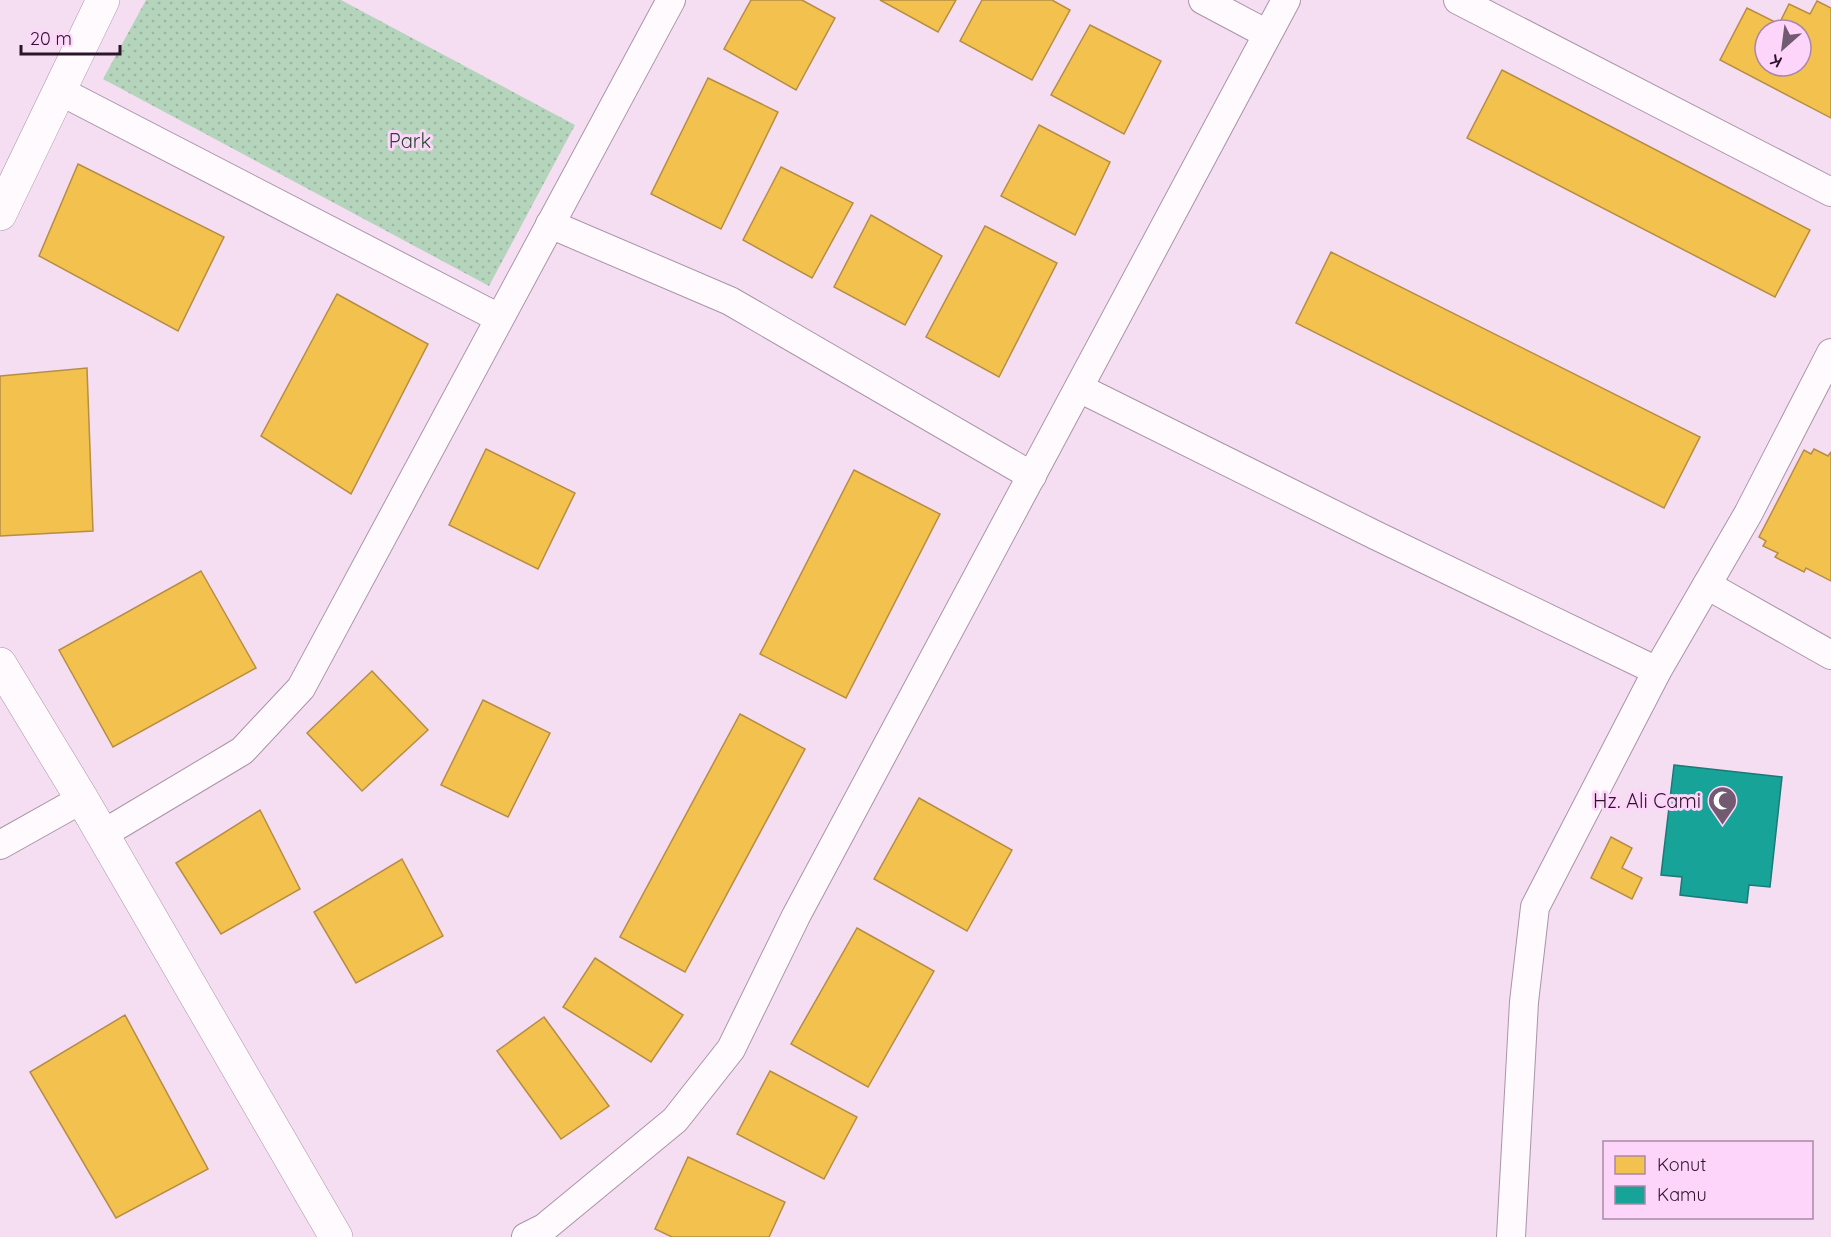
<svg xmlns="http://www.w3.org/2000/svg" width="1831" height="1237" font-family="Quicksand,sans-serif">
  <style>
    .grass { fill: url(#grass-dots) }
    .homes { fill: #f2c14e; stroke: #b78d44; stroke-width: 1.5; fill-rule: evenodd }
    .public { fill: #17a398; stroke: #1d7877; stroke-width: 1.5 }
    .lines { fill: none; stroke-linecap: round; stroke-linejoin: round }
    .minor-casing { stroke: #aa94a8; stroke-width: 30 }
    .tertiary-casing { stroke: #aa94a8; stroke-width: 34 }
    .minor { stroke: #fefafd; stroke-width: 28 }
    .tertiary { stroke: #fefafd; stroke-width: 33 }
    .labels { text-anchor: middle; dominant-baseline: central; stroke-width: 6; stroke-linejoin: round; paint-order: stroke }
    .park-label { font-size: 20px; fill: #204829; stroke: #fed5fa }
    .poi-label { font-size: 20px; fill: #2c142b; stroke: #fed5fa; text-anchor: end }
  </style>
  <defs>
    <pattern id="grass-dots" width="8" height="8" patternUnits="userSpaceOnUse" patternTransform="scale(1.5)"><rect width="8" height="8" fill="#b5d4bc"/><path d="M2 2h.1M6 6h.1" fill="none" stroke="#9cb5a2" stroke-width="1.8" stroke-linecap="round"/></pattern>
  </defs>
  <rect width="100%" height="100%" fill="#f5def2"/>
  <path class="grass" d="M146,0h195l234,125 -86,161 -386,-207z"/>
  <g class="homes">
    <path d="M751,0h51l33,18 -39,72 -72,-41z"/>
    <path d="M880,0h76l-18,32z"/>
    <path d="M982,0h70l18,10 -38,70 -72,-39z"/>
    <path d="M1817,1l14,7v110l-111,-58 27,-52 32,16 10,-20 21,10zM1765,30h36v36h-36z"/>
    <path d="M1090,25l71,36 -37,73 -73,-39z"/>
    <path d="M1502,70l308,160 -35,67 -308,-159z"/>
    <path d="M708,78l70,34 -57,117 -70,-35z"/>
    <path d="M1039,125l71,37 -35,73 -74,-39z"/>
    <path d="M78,164l146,73 -46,94 -139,-75z"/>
    <path d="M781,167l72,36 -41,75 -69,-38z"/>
    <path d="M871,215l71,41 -37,69 -71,-38z"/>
    <path d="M985,226l72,37 -58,114 -73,-40z"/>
    <path d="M1331,252l369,185 -36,71 -368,-185z"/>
    <path d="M337,294l91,50 -77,150 -90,-58z"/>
    <path d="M87,368l6,163 -93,5v-160z"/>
    <path d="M486,449l89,44 -37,76 -89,-44z"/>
    <path d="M1814,449l14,7 3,-4v129l-25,-13 -2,4 -29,-15 3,-4 -15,-7 3,-5 -7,-4 45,-87 7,4z"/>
    <path d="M854,470l86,44 -94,184 -86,-44z"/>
    <path d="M201,571l55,97 -143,79 -54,-97z"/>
    <path d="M372,671l56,59 -66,61 -55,-58z"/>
    <path d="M483,700l67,33 -42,84 -67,-32z"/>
    <path d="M740,714l65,35 -120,223 -65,-35z"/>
    <path d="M919,798l93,52 -45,81 -93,-52z"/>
    <path d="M260,810l40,79 -79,45 -45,-71z"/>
    <path d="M1611,837l21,11 -10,20 20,10 -10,21 -41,-21z"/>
    <path d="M402,859l41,77 -87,47 -42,-71z"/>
    <path d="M857,928l77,43 -66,116 -77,-43z"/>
    <path d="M595,958l88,57 -32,47 -88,-55z"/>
    <path d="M125,1015l83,154 -92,49 -86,-146z"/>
    <path d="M544,1017l65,89 -48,33 -64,-88z"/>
    <path d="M770,1071l87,46 -33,62 -87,-45z"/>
    <path d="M688,1157l97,45 -16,35h-97l-17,-8z"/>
  </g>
  <path class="public" d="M1674,765l108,12 -12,110 -21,-2 -2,18 -67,-8 2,-18 -21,-2z"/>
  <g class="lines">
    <defs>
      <g id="minor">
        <path d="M1203,0l64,34"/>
        <path d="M1458,0l373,192"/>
        <path d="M60,91l439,227"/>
        <path d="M550,224l180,77 302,175"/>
        <path d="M1079,388l296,147 282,136"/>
        <path d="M1707,585l124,70"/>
        <path d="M103,834l139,-83 59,-63 370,-688"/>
        <path d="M0,845l82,-46"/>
        <path d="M526,1237l18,-9 131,-108 56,-71 65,-133 490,-916"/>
        <path d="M1511,1237l13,-235 11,-95 122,-236 91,-157 83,-161"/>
      </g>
      <g id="tertiary">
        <path d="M0,214l103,-214"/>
        <path d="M0,664l82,135 254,438"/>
      </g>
    </defs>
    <use href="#minor" class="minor-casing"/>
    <use href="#tertiary" class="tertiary-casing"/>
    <use href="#minor" class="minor"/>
    <use href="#tertiary" class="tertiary"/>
  </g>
  <defs>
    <symbol id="mosque-pin" viewBox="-11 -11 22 30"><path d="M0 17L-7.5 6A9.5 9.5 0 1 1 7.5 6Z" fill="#725b71" stroke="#fed5fa"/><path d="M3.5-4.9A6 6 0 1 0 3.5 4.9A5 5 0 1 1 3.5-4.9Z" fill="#fff"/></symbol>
  </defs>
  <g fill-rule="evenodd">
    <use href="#mosque-pin" x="1706" y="784" width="33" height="45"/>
  </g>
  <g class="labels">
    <g class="park-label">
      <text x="410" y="140">Park</text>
    </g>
    <g class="poi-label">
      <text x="1701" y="800">Hz. Ali Cami</text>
    </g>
  </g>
  <rect x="1603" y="1141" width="210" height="78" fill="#fed5fa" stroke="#aa88a7" stroke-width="1.5"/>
  <rect x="1615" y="1156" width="30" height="18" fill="#f2c14e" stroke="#aa88a7" stroke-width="1.5"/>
  <text x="1657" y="1171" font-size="18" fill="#2c142b">Konut</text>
  <rect x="1615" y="1186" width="30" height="18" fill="#17a398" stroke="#aa88a7" stroke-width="1.5"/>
  <text x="1657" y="1201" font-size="18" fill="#2c142b">Kamu</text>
  <g transform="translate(1783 48) rotate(208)"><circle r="28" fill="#fed5fa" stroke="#aa88a7" stroke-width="1.5"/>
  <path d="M0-4.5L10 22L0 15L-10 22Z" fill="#725b71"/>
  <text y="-9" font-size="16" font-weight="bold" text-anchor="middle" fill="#2c142b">K</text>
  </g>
  <path d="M21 45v9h99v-9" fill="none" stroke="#2c142b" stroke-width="3"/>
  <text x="30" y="45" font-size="18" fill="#2c142b" stroke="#fed5fa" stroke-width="4.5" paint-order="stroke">20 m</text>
</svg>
